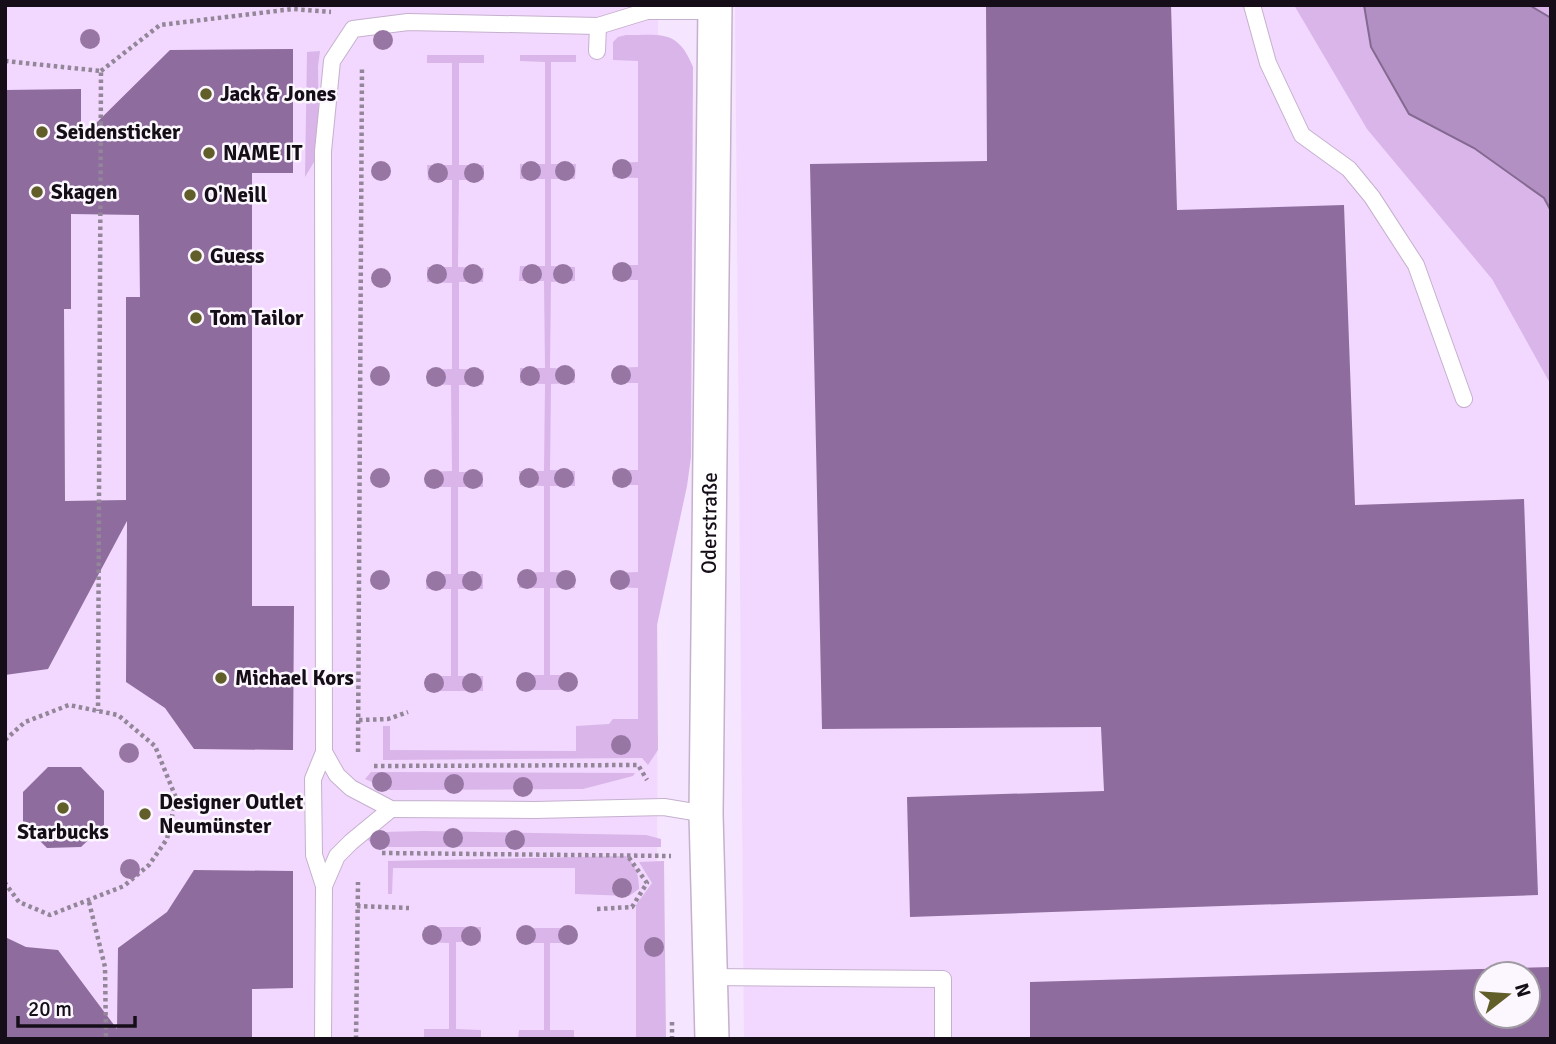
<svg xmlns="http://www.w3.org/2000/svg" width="1556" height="1044" font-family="Signika,sans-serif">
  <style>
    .built { fill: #f2d8fe; fill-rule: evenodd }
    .green { fill: #d9b5e9 }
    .water { fill: #b390c3; stroke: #846990; stroke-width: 2 }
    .building { fill: #8e6c9d; fill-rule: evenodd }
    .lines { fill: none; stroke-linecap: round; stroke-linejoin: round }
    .service-casing { stroke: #c5b0ce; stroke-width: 18 }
    .minor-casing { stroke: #c5b0ce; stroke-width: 36 }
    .path { stroke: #928698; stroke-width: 4.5; stroke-dasharray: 3.5 3.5; stroke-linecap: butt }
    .service { stroke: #fff; stroke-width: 16 }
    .minor { stroke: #fff; stroke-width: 33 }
    .tree { fill: #9776a4 }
    .poi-dot { fill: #615e2a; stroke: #fcf7fe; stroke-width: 2.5 }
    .labels { text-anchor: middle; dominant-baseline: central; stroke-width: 5; stroke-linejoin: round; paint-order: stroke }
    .poi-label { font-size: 21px; font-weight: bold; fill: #150e18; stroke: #fcf7fe; text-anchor: start }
    .street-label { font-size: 21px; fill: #150e18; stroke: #fcf7fe }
  </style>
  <rect width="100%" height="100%" fill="#f6e5fe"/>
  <g class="built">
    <path d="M5,5h653l-1,1034h-652z"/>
    <path d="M735,5h816v1034h-807zM1486,974h42v42h-42z"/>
  </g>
  <g class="green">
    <path d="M1294,5h257v380l-59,-106 -125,-150z"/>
    <path d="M626,35c35,0 52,-6 67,32l-2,390 -4,29 -30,139 1,125 -10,15 -6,-7 -259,2v-34h7v24l186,1v-25l33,-2 4,-5h25v-131l-25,-1v-14l25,-1v-87h-25v-15h25v-87h-25v-15l25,-1v-87h-25v-15h25v-87l-25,-1v-14l25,-1v-101l-25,-1v-18l5,-5z"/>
    <path d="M320,51l-2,15 1,75 -2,16 -12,20 2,-125z"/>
    <path d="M427,55h57v8h-25v102h25v15h-25l-1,87 26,1 -1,14h-24v87l25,1 -1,15h-24v87h24v15h-25v87h25v15h-25v87h25v15h-57v-15h25v-87h-25l1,-15h24v-87h-25l1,-15 25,-1 -1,-86 -24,-1v-14l25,-1v-86l-25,-1v-15h25v-87h-24l-1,-15h25v-102h-25z"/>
    <path d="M520,55h56v7h-25v102h25l-1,15h-24v87l24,1v14l-24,1 -1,86 25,1v14l-24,1 -1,86 25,1v15h-25v86l24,1 1,15h-25v87h24v15h-55v-15h25v-87h-25v-15l25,-1v-86l-24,-1 -1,-14h25l1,-87 -25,-1v-15h25l-1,-87h-25l1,-15h25v-87h-25v-15h25v-102l-25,-1z"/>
    <path d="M371,772l264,1 -2,3 -50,13 -193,1 -25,-11z"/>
    <path d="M423,831l223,4 15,4v8h-286l-9,-9 17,-6z"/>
    <path d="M626,856c10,9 13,20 13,33l-10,7 -54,-2v-26h-182l-1,26h-4v-33z"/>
    <path d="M664,861l2,178h-30v-134l16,-22 -13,-21z"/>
    <path d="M424,927h57v15h-25v87l25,1v9h-57v-10h25v-86l-24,-1z"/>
    <path d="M519,928h55v15h-24v87h24v9h-56l1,-9h25v-87h-25z"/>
  </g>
  <path class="water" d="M1364,5h165l22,13v193l-7,-13 -70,-50 -65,-34 -38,-67z"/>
  <g class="building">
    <path d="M986,5h185l6,205 167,-5 11,300 169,-6 14,396 -628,22 -3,-120 197,-6 -3,-64 -279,2 -12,-565 177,-3z"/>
    <path d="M293,49v124h-41v433h42l-1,144 -99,-1 -29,-41 -39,-26 1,-161 -79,148 -43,6v-585l76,-1v49l89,-88zM71,214l68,1 1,82h-14v203l-61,1 -1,-192h7z"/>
    <path d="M48,767h33l23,24v34l-23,22 -34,1 -24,-24v-32z"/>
    <path d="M194,870l99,1v117l-41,1v50h-247v-102l21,10 32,3 59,79 1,-81 49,-36z"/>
    <path d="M1551,967v72h-521v-57zM1486,974h42v42h-42z"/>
  </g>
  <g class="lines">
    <defs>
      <g id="service">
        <path d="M1252,5l16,58 34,72 47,34 23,28 44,68 48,134"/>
        <path d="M597,51l1,-25"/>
        <path d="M324,752l13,23 14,13 40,21 144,1 129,-3 42,7"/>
        <path d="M324,886l13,-30 14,-14 40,-33"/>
        <path d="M709,977l234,2v60"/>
        <path d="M323,1039l1,-153 -10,-31 -1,-76 11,-27 -1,-601 9,-90 21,-32 55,-7 190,4 49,-15h68"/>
      </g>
      <g id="minor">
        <path id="s1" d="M712,1039l-6,-225 9,-809"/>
      </g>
    </defs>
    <use href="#service" class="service-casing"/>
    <use href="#minor" class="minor-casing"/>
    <g class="path">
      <path d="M5,61l96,10 -3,640"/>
      <path d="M101,71l59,-46 133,-16 38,3"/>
      <path d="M359,720l29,-1 20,-7"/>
      <path d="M5,740l20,-18 44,-17 49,10 37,31 21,52 -9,41 -18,26 -25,21 -74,29 -31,-13 -14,-19"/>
      <path d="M358,752l4,-685"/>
      <path d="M374,766l264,-1 9,15"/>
      <path d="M382,853l289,3"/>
      <path d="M89,902l16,65 1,72"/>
      <path d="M357,906l52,2"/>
      <path d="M597,909l35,-2 15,-24 -20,-28"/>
      <path d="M672,1022v17"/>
      <path d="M356,1039l2,-157"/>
    </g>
    <use href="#service" class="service"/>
    <use href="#minor" class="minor"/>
  </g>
  <g class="tree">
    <circle cx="90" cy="39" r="10"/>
    <circle cx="383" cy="40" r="10"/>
    <circle cx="622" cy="169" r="10"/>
    <circle cx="381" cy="171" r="10"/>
    <circle cx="531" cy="171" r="10"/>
    <circle cx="565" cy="171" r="10"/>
    <circle cx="438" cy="173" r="10"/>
    <circle cx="474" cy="173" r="10"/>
    <circle cx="622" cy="272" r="10"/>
    <circle cx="437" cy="274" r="10"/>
    <circle cx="473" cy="274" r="10"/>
    <circle cx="532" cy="274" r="10"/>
    <circle cx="563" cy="274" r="10"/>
    <circle cx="381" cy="278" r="10"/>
    <circle cx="565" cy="375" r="10"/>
    <circle cx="621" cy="375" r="10"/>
    <circle cx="380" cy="376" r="10"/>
    <circle cx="530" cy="376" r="10"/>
    <circle cx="436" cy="377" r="10"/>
    <circle cx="474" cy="377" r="10"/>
    <circle cx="380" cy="478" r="10"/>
    <circle cx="529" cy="478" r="10"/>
    <circle cx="564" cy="478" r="10"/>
    <circle cx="622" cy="478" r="10"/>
    <circle cx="434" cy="479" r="10"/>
    <circle cx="473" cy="479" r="10"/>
    <circle cx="527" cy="579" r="10"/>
    <circle cx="380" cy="580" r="10"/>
    <circle cx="566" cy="580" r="10"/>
    <circle cx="620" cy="580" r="10"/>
    <circle cx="436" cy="581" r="10"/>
    <circle cx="472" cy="581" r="10"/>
    <circle cx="526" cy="682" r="10"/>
    <circle cx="568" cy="682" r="10"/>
    <circle cx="434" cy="683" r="10"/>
    <circle cx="472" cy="683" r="10"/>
    <circle cx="621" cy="745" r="10"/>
    <circle cx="129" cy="753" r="10"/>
    <circle cx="382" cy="782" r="10"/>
    <circle cx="454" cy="784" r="10"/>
    <circle cx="523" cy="787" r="10"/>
    <circle cx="453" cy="838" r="10"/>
    <circle cx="380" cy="840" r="10"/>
    <circle cx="515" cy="840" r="10"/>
    <circle cx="130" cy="869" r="10"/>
    <circle cx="622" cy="888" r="10"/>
    <circle cx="432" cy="935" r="10"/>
    <circle cx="526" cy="935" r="10"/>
    <circle cx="568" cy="935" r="10"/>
    <circle cx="471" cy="936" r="10"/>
    <circle cx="654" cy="947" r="10"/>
  </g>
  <g class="poi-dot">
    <circle cx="206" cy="94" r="7"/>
    <circle cx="42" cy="132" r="7"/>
    <circle cx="209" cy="153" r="7"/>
    <circle cx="37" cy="192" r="7"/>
    <circle cx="190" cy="195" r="7"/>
    <circle cx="196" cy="256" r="7"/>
    <circle cx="196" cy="318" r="7"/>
    <circle cx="221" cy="678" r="7"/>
    <circle cx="63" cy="808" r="7"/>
    <circle cx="145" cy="814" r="7"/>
  </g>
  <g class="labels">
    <g class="poi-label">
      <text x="220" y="94">Jack &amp; Jones</text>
      <text x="56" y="132">Seidensticker</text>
      <text x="223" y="153">NAME IT</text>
      <text x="51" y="192">Skagen</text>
      <text x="204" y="195">O'Neill</text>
      <text x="210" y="256">Guess</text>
      <text x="210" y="318">Tom Tailor</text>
      <text x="235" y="678">Michael Kors</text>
      <text x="159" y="802">Designer Outlet<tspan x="159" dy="24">Neumünster</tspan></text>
      <text x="63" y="832" text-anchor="middle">Starbucks</text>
    </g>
    <g class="street-label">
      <text stroke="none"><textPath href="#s1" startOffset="516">Oderstraße</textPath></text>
    </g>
  </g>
  <rect width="1556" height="1044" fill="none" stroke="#150e18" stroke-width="14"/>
  <g transform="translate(1507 995) rotate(73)"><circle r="33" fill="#fcf7fe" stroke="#a09aa2" stroke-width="2"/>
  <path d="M0-5L12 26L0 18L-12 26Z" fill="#615e2a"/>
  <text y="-10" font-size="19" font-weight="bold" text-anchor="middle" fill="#150e18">N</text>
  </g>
  <path d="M18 1016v10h117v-10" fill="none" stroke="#150e18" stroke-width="3.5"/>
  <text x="28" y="1016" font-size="21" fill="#150e18" stroke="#fcf7fe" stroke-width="5" paint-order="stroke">20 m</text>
</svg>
